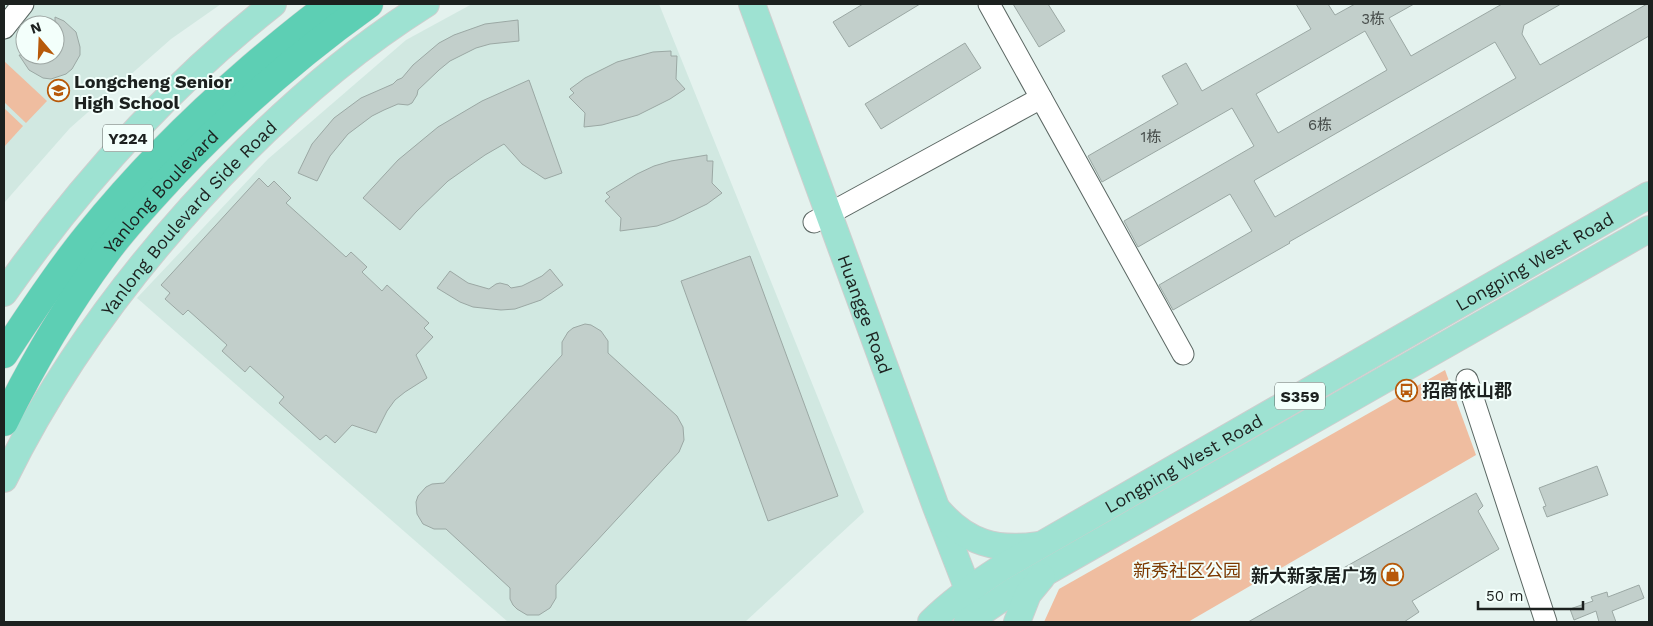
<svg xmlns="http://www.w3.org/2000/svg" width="1653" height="626" font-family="'Work Sans','Noto Sans SC',sans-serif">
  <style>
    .built { fill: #d1e8e1; fill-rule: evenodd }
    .green { fill: #efbda0 }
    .building { fill: #c2cfcb; stroke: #9ba8a4; fill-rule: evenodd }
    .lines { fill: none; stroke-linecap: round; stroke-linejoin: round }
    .minor-casing { stroke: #5b6763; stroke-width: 23 }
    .major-casing { stroke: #cdcece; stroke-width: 28 }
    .highway-casing { stroke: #cdcece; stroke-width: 29 }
    .minor { stroke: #fff; stroke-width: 21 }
    .major { stroke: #9ee2d2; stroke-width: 26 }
    .highway { stroke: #5dcfb4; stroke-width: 28 }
    .labels { text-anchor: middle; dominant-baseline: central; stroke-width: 4; stroke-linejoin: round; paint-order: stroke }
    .number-label { font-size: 15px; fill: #464c4a }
    .shield { fill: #f3fffb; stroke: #5c6461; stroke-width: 1 }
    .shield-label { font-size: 16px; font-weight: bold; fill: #1c211f }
    .poi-label { font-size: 18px; font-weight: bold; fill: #1c211f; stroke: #f3fffb; text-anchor: start }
    .street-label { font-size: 18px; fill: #1c211f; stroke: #f3fffb }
    .park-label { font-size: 18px; fill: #7c3900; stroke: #f3fffb }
  </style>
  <rect width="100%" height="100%" fill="#e4f2ee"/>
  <g class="built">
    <path d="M4,4h217l-50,35 -101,89 -66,75zM25,25h30v30h-30z"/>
    <path d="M472,4h187l205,508 -119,110h-237l-371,-324 131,-139 138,-119z"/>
  </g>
  <g class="green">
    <path d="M4,61l43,40 -21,22 -22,-21z"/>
    <path d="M4,108l19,18 -19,21z"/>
    <path d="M1445,370l31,85 -288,167h-144l15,-33z"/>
  </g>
  <g class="building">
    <path d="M863,4h57l-71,43 -16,-25z"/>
    <path d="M1013,4h35l17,27 -26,16z"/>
    <path d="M1296,4h32l7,11 20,-11h59l-25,14 22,38 91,-52h59l-37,21 -2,9 18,31 107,-61h2v32l-360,206 1,1 -117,67 -14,-25 93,-54 -22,-37 -92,53 -14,-26 130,-75 -22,-38 -130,74 -14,-26 90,-52 -16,-28 24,-13 16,28 109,-62zM1365,31l22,39 -109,63 -22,-39zM1495,42l21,36 -241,139 -21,-36 1,-1z"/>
    <path d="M55,17l9,4 12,11 4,15v8l-8,14 -6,5 -15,5 -8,-1 -14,-8 -10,-15h36z"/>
    <path d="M518,20l1,21 -29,3 -14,4 -26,13 -11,9 -21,20 -1,5 -5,8 -4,2 -10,-1 -14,6 -12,6 -24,18 -18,22 -13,25 -19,-8 14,-29 22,-26 27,-20 32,-14 4,-4 5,-2 11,-13 26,-22 15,-8 31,-11z"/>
    <path d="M965,43l16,25 -100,61 -16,-25z"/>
    <path d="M671,51v5h6l-1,23 9,10 -15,10 -32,16 -36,10 -18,2 1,-14 -16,-16 5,-4 -4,-4 15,-11 32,-16 36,-10z"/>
    <path d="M529,80l33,93 -17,6 -23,-15 -18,-20 -19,11 -37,26 -32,31 -16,18 -37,-32 35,-38 40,-33 44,-26z"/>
    <path d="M707,155v6h6l-1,22 10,10 -15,11 -33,16 -17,6 -37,5 1,-13 -16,-17 5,-4 -4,-4 31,-19 17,-8 17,-5z"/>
    <path d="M259,178l9,9 6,-6 17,17 -5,5 60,54 5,-5 16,15 -5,5 20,19 5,-6 42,38 -5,5 9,9 -17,18 11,23 -22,14 -10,8 -8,11 -11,22 -24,-8 -17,18 -9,-8 -6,5 -41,-37 5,-6 -34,-31 -5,6 -23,-21 5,-6 -39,-35 -5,5 -18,-16 5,-6 -9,-8z"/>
    <path d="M750,256l88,240 -70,25 -87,-240z"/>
    <path d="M550,269l13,16 -22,15 -26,9 -14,1 -28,-3 -13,-5 -23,-14 13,-17 18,12 21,6 7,-5 4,-1 8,2 3,3 11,-2 20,-10z"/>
    <path d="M585,324l6,1 10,6 7,10v12l69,63 6,11 1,13 -5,12 -123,133v13l-6,10 -11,7h-12l-10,-6 -4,-4 -3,-6v-11l-64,-59h-12l-11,-5 -6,-10 -1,-12 2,-6 8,-9 6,-3 12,-1 118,-128v-13l6,-10 5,-4z"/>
    <path d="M1597,466l11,29 -61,22 -4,-10 3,-1 -7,-18z"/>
    <path d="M1476,493l7,13 -5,5 21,38 -87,52 7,11 -15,10h-156z"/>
    <path d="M1639,585l5,13 -32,13 4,11h-17l-3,-11 -22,9 -4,-11 23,-8 -2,-4 16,-5 1,5z"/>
  </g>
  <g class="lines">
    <defs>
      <g id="minor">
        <path d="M989,4l194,350"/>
        <path d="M4,28l19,-24"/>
        <path d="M814,222l227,-124"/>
        <path d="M1467,380l79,242"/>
      </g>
      <g id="major">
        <path id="s1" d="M752,4l184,503 38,98"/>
        <path d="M4,293c76,-108 165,-207 269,-289"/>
        <path id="s2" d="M4,479c60,-122 144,-231 240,-327 56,-56 115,-106 182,-148"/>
        <path d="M939,511c28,32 57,40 99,34"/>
        <path id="s3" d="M931,622c21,-21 45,-38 70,-54l648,-373"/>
        <path d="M967,622l46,-31 636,-362"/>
        <path d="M1017,622l11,-28 14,-17"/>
      </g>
      <g id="highway">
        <path d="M4,354c26,-40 53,-81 83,-118 49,-61 105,-117 164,-168 26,-22 52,-44 80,-64"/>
        <path id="s4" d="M4,422c29,-59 62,-115 101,-168 21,-29 46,-55 70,-81 59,-62 124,-119 194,-169"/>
      </g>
    </defs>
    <use href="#minor" class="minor-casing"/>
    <use href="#major" class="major-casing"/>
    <use href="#highway" class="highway-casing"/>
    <use href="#minor" class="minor"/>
    <use href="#major" class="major"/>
    <use href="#highway" class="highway"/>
  </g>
  <defs>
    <symbol id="school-ring" viewBox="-11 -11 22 22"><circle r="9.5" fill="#f3fffb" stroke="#b75909" stroke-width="1.5"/><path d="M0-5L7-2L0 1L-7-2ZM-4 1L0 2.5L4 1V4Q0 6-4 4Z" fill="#b75909"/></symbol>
    <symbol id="bus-ring" viewBox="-11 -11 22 22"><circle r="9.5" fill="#f3fffb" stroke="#b75909" stroke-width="1.5"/><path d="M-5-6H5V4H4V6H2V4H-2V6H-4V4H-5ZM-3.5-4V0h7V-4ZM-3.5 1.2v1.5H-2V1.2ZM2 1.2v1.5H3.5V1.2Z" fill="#b75909"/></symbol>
    <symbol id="shop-ring" viewBox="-11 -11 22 22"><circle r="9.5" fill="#f3fffb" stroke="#b75909" stroke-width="1.5"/><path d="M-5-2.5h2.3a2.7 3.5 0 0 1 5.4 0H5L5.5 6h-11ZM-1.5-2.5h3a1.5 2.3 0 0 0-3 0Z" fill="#b75909"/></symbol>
  </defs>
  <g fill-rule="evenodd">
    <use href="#school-ring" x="46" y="78" width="25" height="25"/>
    <use href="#bus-ring" x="1394" y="378" width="25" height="25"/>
    <use href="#shop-ring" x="1380" y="562" width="25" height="25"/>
  </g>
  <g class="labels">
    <g class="number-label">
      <text x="1373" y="19">3栋</text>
      <text x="1320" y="125">6栋</text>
      <text x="1151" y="137">1栋</text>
    </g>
    <g class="shield">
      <rect x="103" y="124.5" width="50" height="27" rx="4"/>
      <rect x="1275" y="382.5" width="50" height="27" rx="4"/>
    </g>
    <g class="shield-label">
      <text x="128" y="138">Y224</text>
      <text x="1300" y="396">S359</text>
    </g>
    <g class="poi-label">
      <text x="74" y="81">Longcheng Senior<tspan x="74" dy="21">High School</tspan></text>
      <text x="1422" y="390">招商依山郡</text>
      <text x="1377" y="575" text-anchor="end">新大新家居广场</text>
    </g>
    <g class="street-label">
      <text stroke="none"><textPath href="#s4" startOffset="280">Yanlong Boulevard</textPath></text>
      <text stroke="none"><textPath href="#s2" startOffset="321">Yanlong Boulevard Side Road</textPath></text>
      <text stroke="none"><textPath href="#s3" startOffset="704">Longping West Road</textPath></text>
      <text stroke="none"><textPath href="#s1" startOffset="330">Huangge Road</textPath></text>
      <text stroke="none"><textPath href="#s3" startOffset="299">Longping West Road</textPath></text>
    </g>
    <g class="park-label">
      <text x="1187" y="570">新秀社区公园</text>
    </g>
  </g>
  <rect width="1653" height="626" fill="none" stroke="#1c211f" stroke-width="10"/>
  <g transform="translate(40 40) rotate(341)"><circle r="24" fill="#f3fffb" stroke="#9da6a3"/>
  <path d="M0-4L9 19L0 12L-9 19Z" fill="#b75909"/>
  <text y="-8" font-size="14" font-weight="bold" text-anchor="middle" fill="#1c211f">N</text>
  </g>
  <path d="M1478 601v8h105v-8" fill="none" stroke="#1c211f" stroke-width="2.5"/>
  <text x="1486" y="601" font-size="15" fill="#1c211f" stroke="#f3fffb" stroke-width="4" paint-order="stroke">50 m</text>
</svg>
